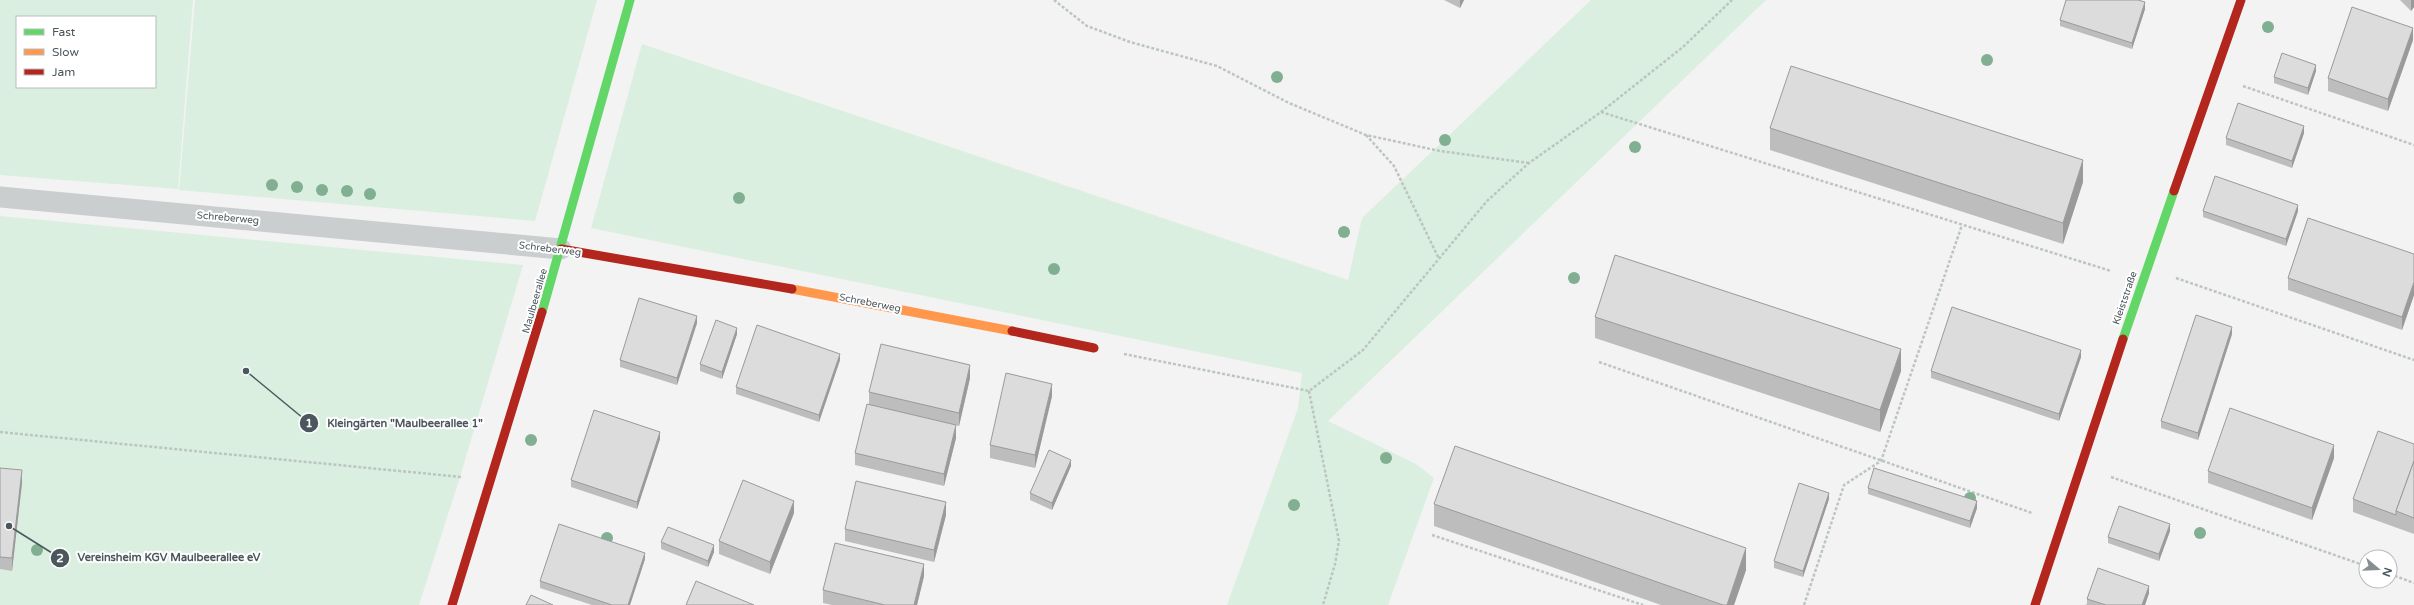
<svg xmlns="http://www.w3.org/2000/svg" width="2414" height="605" font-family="'Varela Round',sans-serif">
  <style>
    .green { fill: #dbefe0; fill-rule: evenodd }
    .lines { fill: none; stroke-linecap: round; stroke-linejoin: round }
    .path { stroke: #bcc5c1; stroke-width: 2.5; stroke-dasharray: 3 2; stroke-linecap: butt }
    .lane { stroke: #cbcece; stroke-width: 21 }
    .fast { stroke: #63d668; stroke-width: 9 }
    .slow { stroke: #ff974d; stroke-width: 9 }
    .jam { stroke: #b3261e; stroke-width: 9 }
    .tree { fill: #81af92 }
    .wall { fill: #bdbdbe }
    .shaded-wall { fill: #9a9a9b }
    .building { fill: #dcdcdd; stroke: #9a9a9b }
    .labels { text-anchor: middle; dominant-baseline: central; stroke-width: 4; stroke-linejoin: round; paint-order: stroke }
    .street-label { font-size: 10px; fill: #4c575d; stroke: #fff }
    .leader { fill: none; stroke: #4c575d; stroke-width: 1.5 }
    .callout-dot { fill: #4c575d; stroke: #fff; stroke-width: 1.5 }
    .mark-label { font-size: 12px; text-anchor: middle; font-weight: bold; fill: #fff }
    .callout-label { font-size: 11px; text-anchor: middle; font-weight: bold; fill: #4c575d; stroke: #fff; stroke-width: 4; stroke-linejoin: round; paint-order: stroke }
  </style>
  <rect width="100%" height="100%" fill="#f3f3f3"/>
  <g class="green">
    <path d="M0,0h193l-15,189 -178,-14zM17,17h138v70h-138z"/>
    <path d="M195,0h402l-62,221 -356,-31z"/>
    <path d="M1591,0h175l-438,421 88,43 18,14 -46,127h-161l71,-197 4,-35 -711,-145 51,-184 706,236 14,-62z"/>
    <path d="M0,216l523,49 -63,212 -41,128h-419z"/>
  </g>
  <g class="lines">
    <g class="path">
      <path d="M1054,0l33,26 43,16 87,24 72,37 77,32 74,16 89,12"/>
      <path d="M2243,86l171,59"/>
      <path d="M1601,112l510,159"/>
      <path d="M1366,135l28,31 45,93"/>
      <path d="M2176,278l238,82"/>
      <path d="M1124,354l185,37 54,-41 124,-149 42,-38 72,-51 82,-65 49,-47"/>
      <path d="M1599,362l433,151"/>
      <path d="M1309,391l30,150 -4,23 -12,41"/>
      <path d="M0,432l461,45"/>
      <path d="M2111,477l255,89"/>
      <path d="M1432,535l211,70"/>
      <path d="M2390,574l24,9"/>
      <path d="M1804,605l40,-120 37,-24 81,-236"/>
    </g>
    <path class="lane" d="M0,197l561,52"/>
    <g class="fast">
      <path d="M542,312l88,-312"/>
      <path d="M2123,339l51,-148"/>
    </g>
    <path class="slow" d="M792,289l220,42"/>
    <g class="jam">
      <path d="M2174,191l67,-191"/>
      <path d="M561,249l231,40"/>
      <path d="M1012,331l82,17"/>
      <path d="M452,605l90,-293"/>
      <path d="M2035,605l88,-266"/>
    </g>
  </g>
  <g class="tree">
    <circle cx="2268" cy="27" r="6"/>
    <circle cx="1987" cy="60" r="6"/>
    <circle cx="1277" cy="77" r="6"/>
    <circle cx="1445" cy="140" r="6"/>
    <circle cx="1635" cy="147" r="6"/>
    <circle cx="272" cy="185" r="6"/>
    <circle cx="297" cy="187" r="6"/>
    <circle cx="322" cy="190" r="6"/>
    <circle cx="347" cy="191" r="6"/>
    <circle cx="370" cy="194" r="6"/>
    <circle cx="739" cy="198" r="6"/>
    <circle cx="1344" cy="232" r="6"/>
    <circle cx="1054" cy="269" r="6"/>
    <circle cx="1574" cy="278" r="6"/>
    <circle cx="531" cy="440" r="6"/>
    <circle cx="1386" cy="458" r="6"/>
    <circle cx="1970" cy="498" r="6"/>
    <circle cx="1294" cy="505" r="6"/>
    <circle cx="2200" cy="533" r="6"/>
    <circle cx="607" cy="538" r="6"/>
    <circle cx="37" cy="550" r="6"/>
  </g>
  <g class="wall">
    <path d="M1444,0h20l-4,8z"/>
    <path d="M2400,0h14v7l-3,4z"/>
    <path d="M2145,9l-13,40 -72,-23v-6z"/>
    <path d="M2413,40l-25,71 -60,-20v-13z"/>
    <path d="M2316,71l-8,24 -34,-12v-6z"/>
    <path d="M1770,128l313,54 -20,62 -293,-94z"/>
    <path d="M2304,133l-12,35 -66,-23v-7z"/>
    <path d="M2203,211h95l-12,35 -83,-29z"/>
    <path d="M2414,254v41l-12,35 -114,-40v-12z"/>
    <path d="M1595,317l306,54 -21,61 -285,-94z"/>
    <path d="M697,323l-20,62 -57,-18v-7z"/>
    <path d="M737,334l-15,45 -22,-8v-7z"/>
    <path d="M2232,334l-34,106 -37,-12v-7z"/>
    <path d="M2081,357l-22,64 -128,-43v-7z"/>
    <path d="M840,360l-21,62 -83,-28v-7z"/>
    <path d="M970,378l-11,48 -90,-21v-13z"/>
    <path d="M1052,396l-17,72 -45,-10v-13z"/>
    <path d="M956,438l-12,48 -89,-21v-12z"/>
    <path d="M660,439l-23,70 -66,-22v-7z"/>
    <path d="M2414,444v90l-61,-22v-13z"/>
    <path d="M2334,458l-22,62 -104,-37v-12z"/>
    <path d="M1071,466l-19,44 -22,-10v-7z"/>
    <path d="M0,468l22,15 -10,88 -12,-2z"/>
    <path d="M1868,488l109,20 -7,20 -102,-34z"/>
    <path d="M1829,499l-26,78 -29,-9v-7z"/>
    <path d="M1434,504l312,66 -12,35h-73l-227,-79z"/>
    <path d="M794,513l-24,61 -51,-20v-13z"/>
    <path d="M946,515l-12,47 -89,-21v-12z"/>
    <path d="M2170,531l-11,30 -51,-18v-6z"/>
    <path d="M661,542l53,10 -6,15 -47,-18z"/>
    <path d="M645,559l-15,46h-38l-52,-17v-7z"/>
    <path d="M924,576l-7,29h-85l-9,-2v-13z"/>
    <path d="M2149,593l-4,12h-60l2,-1v-5z"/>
  </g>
  <g class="shaded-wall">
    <path d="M1460,0h4l-4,8z"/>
    <path d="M2411,0h3v7l-3,4z"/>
    <path d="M2145,2v7l-13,40v-6z"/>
    <path d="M2413,28v12l-25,71v-12z"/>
    <path d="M2316,65v6l-8,24v-7z"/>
    <path d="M2304,126v7l-12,35v-7z"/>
    <path d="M2083,160v22l-20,62v-21z"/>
    <path d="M2298,205v6l-12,35v-7z"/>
    <path d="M2414,282v13l-12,35v-13z"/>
    <path d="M697,316v7l-20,62v-7z"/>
    <path d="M2232,327v7l-34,106v-7z"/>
    <path d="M737,328v6l-15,45v-7z"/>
    <path d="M1901,349v22l-21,61v-22z"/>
    <path d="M2081,350v7l-22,64v-7z"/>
    <path d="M840,354v6l-21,62v-7z"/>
    <path d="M970,365v13l-11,48v-13z"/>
    <path d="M1052,384v12l-17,72v-13z"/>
    <path d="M956,425v13l-12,48v-12z"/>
    <path d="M660,432v7l-23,70v-7z"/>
    <path d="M2334,445v13l-22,62v-12z"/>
    <path d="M1071,460v6l-19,44v-7z"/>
    <path d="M22,470v13l-10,88v-13z"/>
    <path d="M1829,493v6l-26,78v-6z"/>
    <path d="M794,501v12l-24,61v-12z"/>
    <path d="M1977,501v7l-7,20v-7z"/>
    <path d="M946,502v13l-12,47v-12z"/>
    <path d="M2170,524v7l-11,30v-7z"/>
    <path d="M714,545v7l-6,15v-6z"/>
    <path d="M1746,548v22l-12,35h-7z"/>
    <path d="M645,553v6l-15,46h-2z"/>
    <path d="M924,564v12l-7,29h-3z"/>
    <path d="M2149,586v7l-4,12h-3z"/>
  </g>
  <g class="building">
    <path d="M2066,0h72l7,2 -13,41 -72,-23z"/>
    <path d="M2352,7l61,21 -25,71 -60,-21z"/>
    <path d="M2282,53l34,12 -8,23 -34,-11z"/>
    <path d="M1791,66l292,94 -20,63 -293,-95z"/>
    <path d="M2238,103l66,23 -12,35 -66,-23z"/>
    <path d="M2215,176l83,29 -12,34 -83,-28z"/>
    <path d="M2308,218l106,36v28l-12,35 -114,-39z"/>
    <path d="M1615,255l286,94 -21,61 -285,-93z"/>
    <path d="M639,298l58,18 -20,62 -57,-18z"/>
    <path d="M1952,307l129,43 -22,64 -128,-43z"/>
    <path d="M2196,315l36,12 -34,106 -37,-12z"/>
    <path d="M716,320l21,8 -15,44 -22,-8z"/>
    <path d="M757,325l83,29 -21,61 -83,-28z"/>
    <path d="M881,344l89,21 -11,48 -90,-21z"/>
    <path d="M1006,373l46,11 -17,71 -45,-10z"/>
    <path d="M867,404l89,21 -12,49 -89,-21z"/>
    <path d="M2230,408l104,37 -22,63 -104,-37z"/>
    <path d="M594,410l66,22 -23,70 -66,-22z"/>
    <path d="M2378,431l36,13v17l-18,50v4l-43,-16z"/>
    <path d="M1455,446l291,102 -19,57h-4l-289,-101z"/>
    <path d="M1049,450l22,10 -19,43 -22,-10z"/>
    <path d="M2414,461v57l-18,-7z"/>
    <path d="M0,468l22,2 -10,88 -12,-1z"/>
    <path d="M1874,468l103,33 -7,20 -102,-33z"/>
    <path d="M743,480l51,21 -24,61 -51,-21z"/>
    <path d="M856,481l90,21 -12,48 -89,-21z"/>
    <path d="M1799,483l30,10 -26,78 -29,-10z"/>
    <path d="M2119,506l51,18 -11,30 -51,-17z"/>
    <path d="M559,524l86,29 -17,52h-16l-72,-24z"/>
    <path d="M668,527l46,18 -6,16 -47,-19z"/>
    <path d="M835,543l89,21 -10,41h-29l-62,-15z"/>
    <path d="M2098,568l51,18 -7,19h-36l-19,-6z"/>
    <path d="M696,581l58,24h-68z"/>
    <path d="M531,595l22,10h-27z"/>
  </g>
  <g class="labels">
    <g class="street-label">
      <text transform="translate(228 218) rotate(5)">Schreberweg</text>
      <text transform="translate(550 249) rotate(7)">Schreberweg</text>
      <text transform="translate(2125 298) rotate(-71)">Kleiststraße</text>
      <text transform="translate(535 301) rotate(-74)">Maulbeerallee</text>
      <text transform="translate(870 303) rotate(11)">Schreberweg</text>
    </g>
  </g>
  <path class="leader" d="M246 371L309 423M9 526L60 558"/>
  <g class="callout-dot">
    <circle cx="246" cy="371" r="4"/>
    <circle cx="9" cy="526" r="4"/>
    <circle cx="309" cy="423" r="10"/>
    <circle cx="60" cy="558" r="10"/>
  </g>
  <g class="mark-label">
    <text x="309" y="427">1</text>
    <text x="60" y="562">2</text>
  </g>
  <g class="callout-label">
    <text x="405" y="427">Kleingärten "Maulbeerallee 1"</text>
    <text x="169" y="561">Vereinsheim KGV Maulbeerallee eV</text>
  </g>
  <rect x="16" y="16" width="140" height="72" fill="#ffffff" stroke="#b7bcbe"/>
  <rect x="24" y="29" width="20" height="6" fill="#63d668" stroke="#b7bcbe"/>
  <text x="52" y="36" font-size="12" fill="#4c575d">Fast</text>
  <rect x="24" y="49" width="20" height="6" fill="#ff974d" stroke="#b7bcbe"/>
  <text x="52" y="56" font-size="12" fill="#4c575d">Slow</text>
  <rect x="24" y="69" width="20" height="6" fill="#b3261e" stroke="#b7bcbe"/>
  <text x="52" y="76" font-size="12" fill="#4c575d">Jam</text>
  <g transform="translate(2378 569) rotate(109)"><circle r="19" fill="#ffffff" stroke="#b7bcbe"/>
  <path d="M0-3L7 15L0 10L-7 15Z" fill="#868e92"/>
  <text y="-6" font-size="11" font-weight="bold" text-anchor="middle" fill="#4c575d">N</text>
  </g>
</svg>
